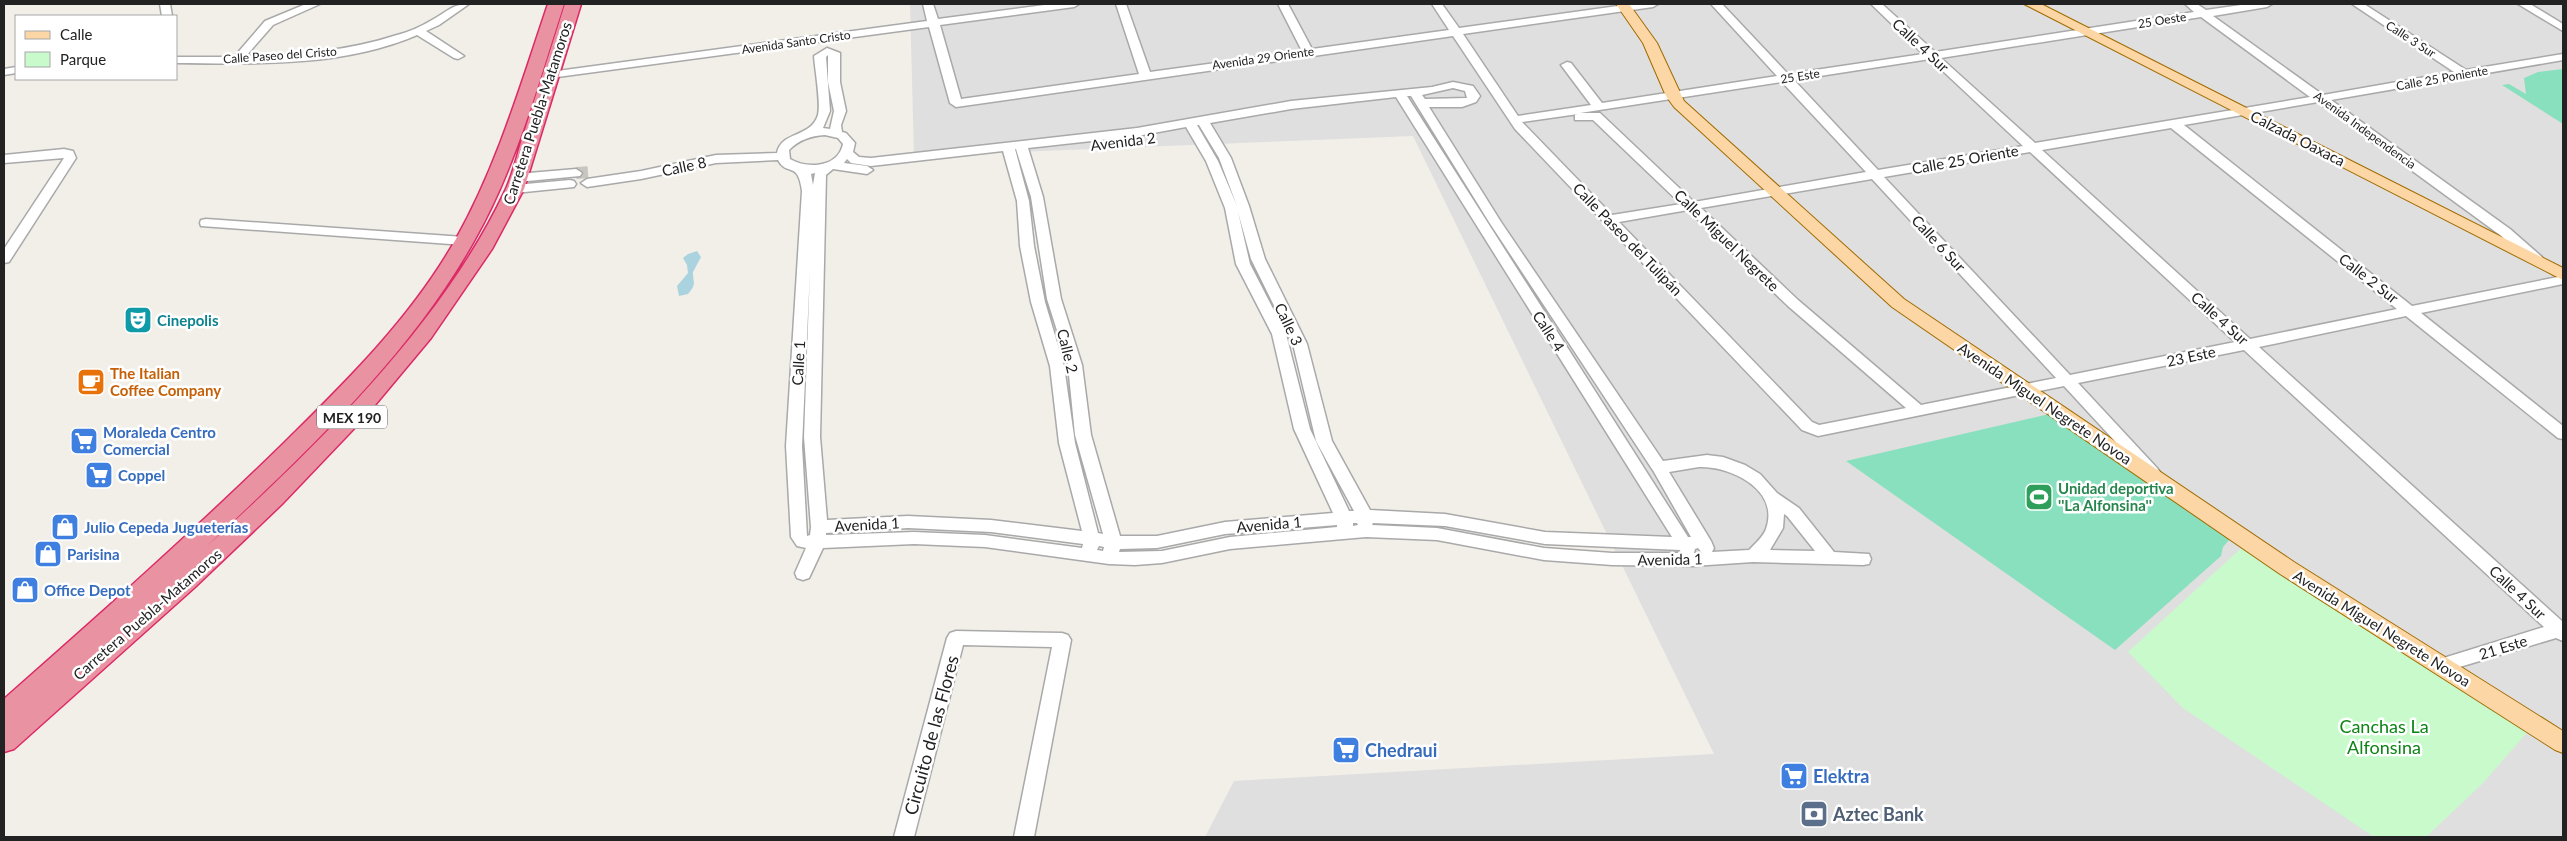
<svg xmlns="http://www.w3.org/2000/svg" width="2567" height="841" font-family="Lato,sans-serif">
  <style>
    .residential { fill: #e0dfdf }
    .park { fill: #c8facc }
    .pitch { fill: #88e0be }
    .water { fill: #aad3df }
    .lines { fill: none; stroke-linecap: round; stroke-linejoin: round }
    .minor-tunnel { stroke: #c8c6c1; stroke-width: 12; stroke-dasharray: 12 6; stroke-linecap: butt }
    .minor-casing { stroke: #a9a9a9; stroke-width: 3 }
    .major-casing { stroke: #a06b00; stroke-width: 2 }
    .highway-casing { stroke: #dc2a67; stroke-width: 3 }
    .minor { fill: #fff; fill-rule: evenodd }
    .major { fill: #fcd6a4; fill-rule: evenodd }
    .highway { fill: #e892a2; fill-rule: evenodd }
    .labels { text-anchor: middle; dominant-baseline: central; stroke-width: 5; stroke-linejoin: round; paint-order: stroke }
    .far-street-label { font-size: 12px; fill: #222; stroke: #fff }
    .shield { fill: #fff; stroke: #646464; stroke-width: 1 }
    .shield-label { font-size: 14px; font-weight: bold; fill: #222 }
    .street-label { font-size: 15px; fill: #222; stroke: #fff }
    .culture-label { font-size: 15px; font-weight: bold; fill: #0d838f; stroke: #fff; text-anchor: start }
    .food-label { font-size: 15px; font-weight: bold; fill: #c56008; stroke: #fff; text-anchor: start }
    .shop-label { font-size: 15px; font-weight: bold; fill: #366cbe; stroke: #fff; text-anchor: start }
    .leisure-label { font-size: 15px; font-weight: bold; fill: #27864d; stroke: #fff; text-anchor: start }
    .near-park-label { font-size: 18px; fill: #0c8416; stroke: #fff }
    .near-street-label { font-size: 18px; fill: #222; stroke: #fff }
    .near-shop-label { font-size: 18px; font-weight: bold; fill: #366cbe; stroke: #fff; text-anchor: start }
    .near-service-label { font-size: 18px; font-weight: bold; fill: #4e5e75; stroke: #fff; text-anchor: start }
  </style>
  <rect width="100%" height="100%" fill="#f2efe9"/>
  <path class="residential" d="M910,4h1653v833h-1358l29,-56 480,-27 -301,-618 -499,20z"/>
  <path class="park" d="M2250,540l282,187 -49,56 -57,54h-52l-191,-129 -55,-56z"/>
  <g class="pitch">
    <path d="M2563,69v55l-61,-39 7,-1 17,10 -2,-16 14,-6z"/>
    <path d="M2054,413l182,119 -13,15 -2,9 -106,94 -269,-189z"/>
  </g>
  <path class="water" d="M697,251l4,6 -8,15c0,12 4,11 -5,22l-9,2 -2,-10 11,-13 -1,-8 -4,-7 5,-4z"/>
  <g class="lines">
    <path class="minor-tunnel" d="M576,173l14,-1"/>
    <defs>
      <g id="minor">
        <path d="M160,4h10l2,12h-10z"/>
        <path d="M306,4h14l-47,21 -27,31c51,-1 102,-5 151,-21 12,-3 25,-9 35,-15 15,-8 20,-16 37,-16l-30,21 -13,6 38,25 -6,3 -4,-1 -37,-23c-74,32 -162,29 -241,28v-6h58l31,-36z"/>
        <path d="M923,4h10l5,15 114,-15h27l-5,3 -134,18 21,74 178,-25 -23,-70h10l24,68 152,-21 -24,-47h10l24,45 137,-19 -17,-26h10l17,24 173,-24h26l-5,3 -190,27 55,82 73,-11 -30,-40 6,-3 4,1 31,40 175,-27 -66,-72h11l66,70 135,-20 -52,-50h11l53,48 259,-40 -9,-8h12l9,6 42,-6h24l-5,3 -54,9 110,79 131,-23 -102,-68h12l102,66 97,-16v6l-232,40 179,129 32,28 2,3 -2,3h-10l-32,-28 -182,-133 -134,23 228,181 151,-30v8l-142,29 142,113v13l-5,-1 -152,-122 -147,31 304,275v19l-7,-3 -113,34 -6,-2 -3,-5 3,-5 107,-33 -300,-277 -166,33 79,85 3,4 -3,4h-10l-83,-90 -246,50 -16,-6 -287,-301 -62,-93 -497,71 -6,-4 -21,-76 -379,51 -6,-3 6,-3 377,-51zM2201,17l109,80 -275,46 -94,-85zM1930,59l93,87 -145,24 -84,-90zM1782,82l84,90 -172,30 -94,-89h-20zM1575,114v6h18l88,84 -69,11 -90,-93 56,-8zM2171,128l226,181 -147,30 -208,-189zM2030,152l205,190 -165,33 -186,-198zM1872,179l184,199 -135,27 -123,-105 -97,-92zM1688,210l100,96 118,102 -87,17 -7,-3 -193,-200z"/>
        <path d="M2518,4h12l33,20v7z"/>
        <path d="M827,48l13,5v29l6,29 -5,14 1,7 4,1 9,10 -2,9 6,5 12,1 266,-30 154,-27 141,-14 21,-5 20,4 7,10 -4,6 -14,5h-33l72,115 162,239 44,-6 16,2 22,8 15,9 17,19 22,15 35,44 35,2 2,5 -2,5 -6,1 -110,-3 -60,4 -81,-1 -68,-5 -107,-20 -71,-3 -136,12 -68,14 -27,2 -26,-1 -124,-17 -71,-3 -91,4 -14,30 -6,2 -6,-2 -2,-5 11,-25 -9,-2 -6,-9 -5,-91 16,-255c-4,-31 -15,-14 -24,-31l-62,3 -75,16 -54,8 -6,-4 6,-4 54,-8 75,-16 61,-2c4,-22 34,-15 41,-38 3,-12 -3,-45 -4,-59zM828,55v27l6,29 -4,18 -7,-1 7,-17 -4,-54zM1453,88l12,3 2,7 -42,1 -3,-4zM1407,96h4l78,126 165,250 37,65h-3zM1396,97l276,440 -127,-5 -100,-18 -75,-4 -38,-69 -25,-97 -42,-85 -16,-53 -18,-48 -21,-35 81,-14zM1197,125h2l20,33 18,48 -19,-45zM1186,127l20,34 19,47 11,56 36,70 22,95 39,84 -108,9 -68,14h-37l-29,-101 -9,-70 -21,-66 -18,-102 -15,-49 109,-12zM825,135l13,3 5,6c-5,24 -36,25 -53,15l-1,-9c10,-10 21,-14 36,-15zM1015,149h1l15,48 16,102 21,66 7,70 28,99 -5,-1 -23,-90 -11,-77 -19,-64 -11,-56 -5,-45zM1003,151l14,50 3,45 11,56 19,64 9,77 23,88 -91,-11 -83,-4 -81,4 -7,-83 6,-262 7,-6 34,5 6,-4 -6,-4 -23,-3 3,-4 4,4 20,3zM815,173l-2,12 -2,-11zM1238,212l13,47 42,85 23,97 38,70h-5l-39,-82 -24,-95 -36,-70zM810,270l-6,167 7,90 -1,8 -3,1 -5,-90zM1699,467c31,-1 81,22 67,62 -3,8 -11,15 -17,21l-37,2 2,-4 -3,-7 -42,-69zM1784,514l3,2 28,35 -45,-1 13,-22zM1353,523h4l1,2 -5,1zM1373,523l72,3 100,18 135,6 1,3h-69l-68,-5 -107,-20 -65,-3zM1337,525v2l-107,10 -68,14 -43,1 1,-3 37,-1 68,-14zM908,528l83,4 92,12 -1,4 -97,-13 -71,-3 -88,3v-2zM1099,546l5,1 -1,4 -6,-1zM1698,548l4,5h-8l1,-4z"/>
        <path d="M16,67v6l-12,2v-6z"/>
        <path d="M64,149l9,2 3,7 -67,104 -5,1v-14l60,-91 -60,5v-8z"/>
        <path d="M576,169l6,4 -2,3 -63,6 -6,-4 6,-4z"/>
        <path d="M570,180l4,1 2,3 -2,3 -59,6 -6,-4 6,-4z"/>
        <path d="M206,219l258,18 7,4 -7,4 -263,-19 -1,-3 1,-3z"/>
        <path d="M956,631l106,2 6,2 3,5 -37,197h-20l38,-190 -89,-2 -49,192h-20l53,-199 3,-5z"/>
      </g>
      <g id="major">
        <path d="M1616,4h13l28,39 27,58 220,198 390,263 269,169v22l-8,-3 -275,-176 -388,-267 -218,-200 -8,-11 -23,-53z"/>
        <path d="M2024,4h17l522,264v12z"/>
      </g>
      <path id="highway" d="M548,4h16c-26,80 -48,163 -90,237 -66,118 -171,214 -268,306 108,-98 236,-222 299,-356 9,-19 13,-41 20,-61 13,-42 27,-84 40,-126h16l-57,185 -32,60 -61,89 -66,79 -83,87 -88,84 -180,161 -10,3v-53c95,-84 190,-168 280,-256 63,-62 128,-126 172,-204 41,-73 65,-155 92,-235z"/>
    </defs>
    <use href="#minor" class="minor-casing"/>
    <use href="#major" class="major-casing"/>
    <use href="#highway" class="highway-casing"/>
    <use href="#minor" class="minor"/>
    <use href="#major" class="major"/>
    <use href="#highway" class="highway"/>
  </g>
  <defs>
    <symbol id="theatre-square" viewBox="-11 -11 22 22"><rect x="-9" y="-9" width="18" height="18" rx="4" fill="#0f9aa8" stroke="#fff"/><path d="M-5-5.5Q0-4 5-5.5V0Q5 5 0 6Q-5 5-5 0ZM-3.3-2.5H-1v1.5H-3.3ZM1-2.5H3.3v1.5H1ZM-2.8 1Q0 5.5 2.8 1Z" fill="#fff"/></symbol>
    <symbol id="cafe-square" viewBox="-11 -11 22 22"><rect x="-9" y="-9" width="18" height="18" rx="4" fill="#e8710a" stroke="#fff"/><path d="M-5.5-4.5H6V0H3Q3 3.5 0 3.5H-2.5Q-5.5 3.5-5.5 0ZM3-3.2v2h1.7v-2ZM-6 4.5H4V6H-6Z" fill="#fff"/></symbol>
    <symbol id="supermarket-square" viewBox="-11 -11 22 22"><rect x="-9" y="-9" width="18" height="18" rx="4" fill="#3f7fe0" stroke="#fff"/><path d="M-6-5.5h2.5l.6 2H6L4.5 2H-2.5L-4.4-4H-6ZM-1.5 3.2a1.3 1.3 0 1 0 .1 0ZM3 3.2a1.3 1.3 0 1 0 .1 0Z" fill="#fff"/></symbol>
    <symbol id="stadium-square" viewBox="-11 -11 22 22"><rect x="-9" y="-9" width="18" height="18" rx="4" fill="#2e9e5b" stroke="#fff"/><path d="M0-5a6.5 5 0 1 0 0 10a6.5 5 0 1 0 0-10ZM-3.5-1.8h7v3.6h-7Z" fill="#fff"/></symbol>
    <symbol id="shop-square" viewBox="-11 -11 22 22"><rect x="-9" y="-9" width="18" height="18" rx="4" fill="#3f7fe0" stroke="#fff"/><path d="M-5-2.5h2.3a2.7 3.5 0 0 1 5.4 0H5L5.5 6h-11ZM-1.5-2.5h3a1.5 2.3 0 0 0-3 0Z" fill="#fff"/></symbol>
    <symbol id="bank-square" viewBox="-11 -11 22 22"><rect x="-9" y="-9" width="18" height="18" rx="4" fill="#5c6f8a" stroke="#fff"/><path d="M-6-4H6V4H-6ZM0-2.3a2.3 2.3 0 1 0 0 4.6a2.3 2.3 0 1 0 0-4.6Z" fill="#fff"/></symbol>
  </defs>
  <g fill-rule="evenodd">
    <use href="#theatre-square" x="122" y="304" width="32" height="32"/>
    <use href="#cafe-square" x="75" y="366" width="32" height="32"/>
    <use href="#supermarket-square" x="68" y="425" width="32" height="32"/>
    <use href="#supermarket-square" x="83" y="459" width="32" height="32"/>
    <use href="#stadium-square" x="2023" y="481" width="32" height="32"/>
    <use href="#shop-square" x="49" y="511" width="32" height="32"/>
    <use href="#shop-square" x="32" y="538" width="32" height="32"/>
    <use href="#shop-square" x="9" y="574" width="32" height="32"/>
    <use href="#supermarket-square" x="1330" y="734" width="32" height="32"/>
    <use href="#supermarket-square" x="1778" y="760" width="32" height="32"/>
    <use href="#bank-square" x="1798" y="798" width="32" height="32"/>
  </g>
  <g class="labels">
    <g class="far-street-label">
      <text transform="translate(2162 20) rotate(-9)">25 Oeste</text>
      <text transform="translate(2411 39) rotate(33)">Calle 3 Sur</text>
      <text transform="translate(796 42) rotate(-8)">Avenida Santo Cristo</text>
      <text transform="translate(280 55) rotate(-4)">Calle Paseo del Cristo</text>
      <text transform="translate(1263 58) rotate(-8)">Avenida 29 Oriente</text>
      <text transform="translate(1800 76) rotate(-9)">25 Este</text>
      <text transform="translate(2442 78) rotate(-10)">Calle 25 Poniente</text>
      <text transform="translate(2365 130) rotate(36)">Avenida Independencia</text>
    </g>
    <rect class="shield" x="317" y="405.5" width="70" height="23" rx="4"/>
    <g class="shield-label">
      <text x="352" y="417">MEX 190</text>
    </g>
    <g class="street-label">
      <text transform="translate(1921 45) rotate(43)">Calle 4 Sur</text>
      <text transform="translate(537 113) rotate(-72)">Carretera Puebla-Matamoros</text>
      <text transform="translate(2298 138) rotate(27)">Calzada Oaxaca</text>
      <text transform="translate(1123 141) rotate(-7)">Avenida 2</text>
      <text transform="translate(1965 159) rotate(-10)">Calle 25 Oriente</text>
      <text transform="translate(684 166) rotate(-12)">Calle 8</text>
      <text transform="translate(1628 239) rotate(46)">Calle Paseo del Tulipán</text>
      <text transform="translate(1727 240) rotate(44)">Calle Miguel Negrete</text>
      <text transform="translate(1939 243) rotate(47)">Calle 6 Sur</text>
      <text transform="translate(2369 278) rotate(38)">Calle 2 Sur</text>
      <text transform="translate(2220 318) rotate(42)">Calle 4 Sur</text>
      <text transform="translate(1289 324) rotate(65)">Calle 3</text>
      <text transform="translate(1549 331) rotate(57)">Calle 4</text>
      <text transform="translate(1068 351) rotate(76)">Calle 2</text>
      <text transform="translate(2191 356) rotate(-12)">23 Este</text>
      <text transform="translate(798 363) rotate(-87)">Calle 1</text>
      <text transform="translate(2045 403) rotate(34)">Avenida Miguel Negrete Novoa</text>
      <text transform="translate(867 524) rotate(-3)">Avenida 1</text>
      <text transform="translate(1269 524) rotate(-5)">Avenida 1</text>
      <text transform="translate(1670 559) rotate(-1)">Avenida 1</text>
      <text transform="translate(2518 592) rotate(43)">Calle 4 Sur</text>
      <text transform="translate(147 614) rotate(-41)">Carretera Puebla-Matamoros</text>
      <text transform="translate(2382 628) rotate(32)">Avenida Miguel Negrete Novoa</text>
      <text transform="translate(2503 647) rotate(-17)">21 Este</text>
    </g>
    <g class="culture-label">
      <text x="157" y="320">Cinepolis</text>
    </g>
    <g class="food-label">
      <text x="110" y="373">The Italian<tspan x="110" dy="17">Coffee Company</tspan></text>
    </g>
    <g class="shop-label">
      <text x="103" y="432">Moraleda Centro<tspan x="103" dy="17">Comercial</tspan></text>
      <text x="118" y="475">Coppel</text>
      <text x="84" y="527">Julio Cepeda Jugueterías</text>
      <text x="67" y="554">Parisina</text>
      <text x="44" y="590">Office Depot</text>
    </g>
    <g class="leisure-label">
      <text x="2058" y="488">Unidad deportiva<tspan x="2058" dy="17">''La Alfonsina''</tspan></text>
    </g>
    <g class="near-park-label">
      <text x="2384" y="726">Canchas La<tspan x="2384" dy="21">Alfonsina</tspan></text>
    </g>
    <g class="near-street-label">
      <text transform="translate(931 735) rotate(-75)">Circuito de las Flores</text>
    </g>
    <g class="near-shop-label">
      <text x="1365" y="750">Chedraui</text>
      <text x="1813" y="776">Elektra</text>
    </g>
    <g class="near-service-label">
      <text x="1833" y="814">Aztec Bank</text>
    </g>
  </g>
  <rect width="2567" height="841" fill="none" stroke="#222222" stroke-width="10"/>
  <rect x="15" y="15" width="162" height="65" fill="#ffffff" stroke="#a7a7a7"/>
  <rect x="25" y="31" width="25" height="8" fill="#fcd6a4" stroke="#a7a7a7"/>
  <text x="60" y="40" font-size="15" fill="#222222">Calle</text>
  <rect x="25" y="52" width="25" height="15" fill="#c8facc" stroke="#a7a7a7"/>
  <text x="60" y="65" font-size="15" fill="#222222">Parque</text>
</svg>
